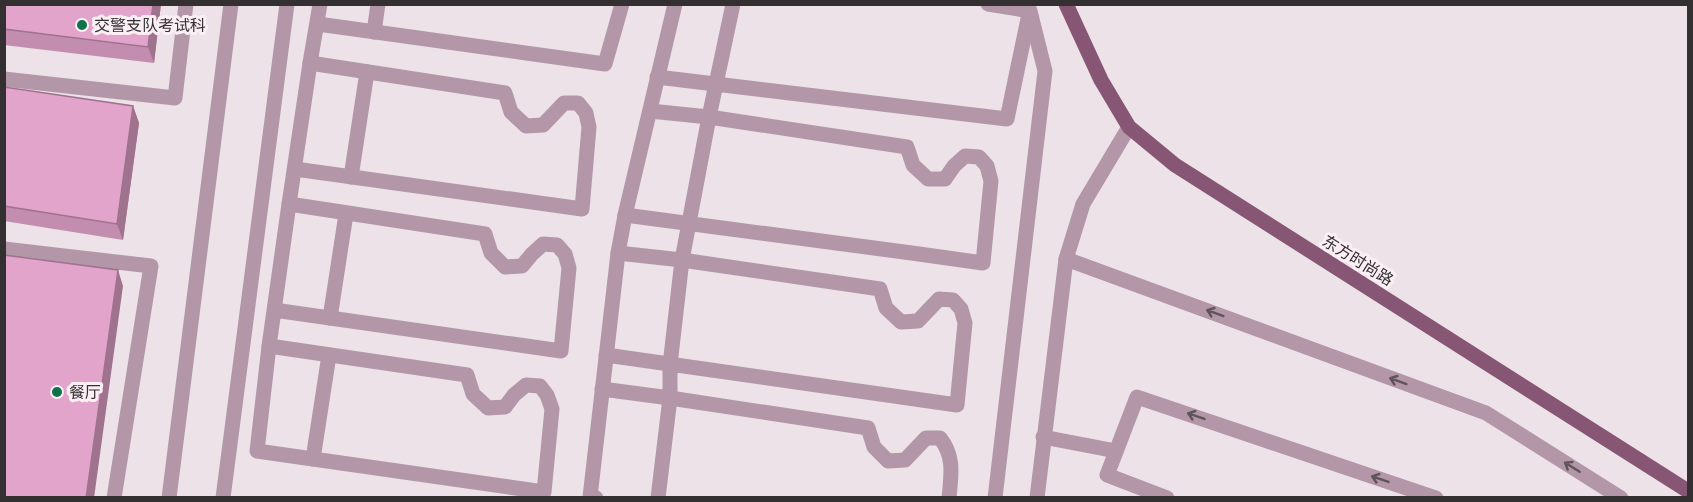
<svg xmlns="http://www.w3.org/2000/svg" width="1693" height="502" font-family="Ubuntu,'Noto Sans SC',sans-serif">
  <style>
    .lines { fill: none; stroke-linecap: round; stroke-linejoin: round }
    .minor { stroke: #b397a8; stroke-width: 15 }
    .major { stroke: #865674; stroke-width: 15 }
    .wall { fill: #c38daf }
    .shaded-wall { fill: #9f738e }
    .building { fill: #e3a4cb; stroke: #9f738e; stroke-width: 1.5 }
    .oneway { stroke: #60545b }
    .poi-dot { fill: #0e734a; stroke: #faeff5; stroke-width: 2 }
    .labels { text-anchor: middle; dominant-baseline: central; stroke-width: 6; stroke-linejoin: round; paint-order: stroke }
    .poi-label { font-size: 16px; fill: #343032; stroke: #faeff5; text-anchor: start }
    .street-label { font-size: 16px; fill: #343032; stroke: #faeff5 }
  </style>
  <rect width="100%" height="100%" fill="#ede2e8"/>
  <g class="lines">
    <g class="minor">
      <path d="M988,4l42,7 15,60 -50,427"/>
      <path d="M318,24l287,40 17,-60"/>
      <path d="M374,32l4,-28"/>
      <path d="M310,63l10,-59"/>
      <path d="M657,77l350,42 22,-105"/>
      <path d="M4,79l171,19 11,-94"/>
      <path d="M650,111l59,6 24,-113"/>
      <path d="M351,177l16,-105"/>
      <path d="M289,204l21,-141 195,30 6,19 15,14 17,-1 21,-22h14l8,10 3,14 -7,82 -287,-40"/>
      <path d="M4,249l147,17 -37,232"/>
      <path d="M618,253l64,7 27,-143 198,30 6,18 15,14h17l9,-13 11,-10 14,1 8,9 4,15 -8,82c-119,-17 -238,-32 -358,-48"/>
      <path d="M1066,259l420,154 135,85"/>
      <path d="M330,318l16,-104"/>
      <path d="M269,346l20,-142 196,30 6,19 14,14 17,-1 10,-12 11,-10 14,1 8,9 4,14 -8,83 -287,-41"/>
      <path d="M269,346l198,29 6,19 15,14 17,-1 9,-12 12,-10 14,1 7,9 5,14 -8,83 -287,-41z"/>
      <path d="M602,389l68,9v-33l12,-105 198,29 6,19 15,14 17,-1 21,-22 14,1 8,9 4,14 -8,82 -351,-50"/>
      <path d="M1043,437l73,14"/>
      <path d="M313,459l16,-104"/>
      <path d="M169,498l62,-494"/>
      <path d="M223,498l64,-494"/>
      <path d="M596,498l-6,-1 28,-244 7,-38 50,-211"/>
      <path d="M658,498l12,-100 198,30 6,19 14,14 17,-1 21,-22h14c15,19 11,37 9,60"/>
      <path d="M1037,498l29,-239 17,-55 46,-77"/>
      <path d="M1167,498l-60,-23 30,-78 299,101"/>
    </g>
    <path class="major" d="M1066,4l35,76 28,47 46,38 513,326"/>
  </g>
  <g class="wall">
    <path d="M4,4h157l-7,59 -150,-18z"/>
    <path d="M4,87l129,19 6,17 -16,117 -119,-19z"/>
  </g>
  <g class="shaded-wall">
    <path d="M153,4h8l-7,59 -6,-16z"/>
    <path d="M133,106l6,17 -16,117 -6,-16z"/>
    <path d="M118,270l5,16 -29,212h-8z"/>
  </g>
  <g class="building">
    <path d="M4,4h149l-5,43 -144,-18z"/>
    <path d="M4,87l129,19 -16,118 -113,-18z"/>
    <path d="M4,255l114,15 -32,228h-82z"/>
  </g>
  <defs><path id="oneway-shaft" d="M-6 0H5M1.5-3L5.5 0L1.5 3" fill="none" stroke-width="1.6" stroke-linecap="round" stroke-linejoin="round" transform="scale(1.5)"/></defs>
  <g class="oneway">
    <use href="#oneway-shaft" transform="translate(1215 313) rotate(-160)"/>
    <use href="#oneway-shaft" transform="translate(1398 381) rotate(-160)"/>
    <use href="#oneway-shaft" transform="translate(1196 416) rotate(-161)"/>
    <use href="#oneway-shaft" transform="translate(1572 467) rotate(-148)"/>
    <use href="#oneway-shaft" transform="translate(1380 479) rotate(-161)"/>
  </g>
  <g class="poi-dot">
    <circle cx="82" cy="25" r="6"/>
    <circle cx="57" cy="392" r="6"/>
  </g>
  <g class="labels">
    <g class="poi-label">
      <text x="94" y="25">交警支队考试科</text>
      <text x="69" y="392">餐厅</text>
    </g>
    <g class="street-label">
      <text transform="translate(1358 260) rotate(32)">东方时尚路</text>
    </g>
  </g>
  <rect width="1693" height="502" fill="none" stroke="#343032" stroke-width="12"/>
</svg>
